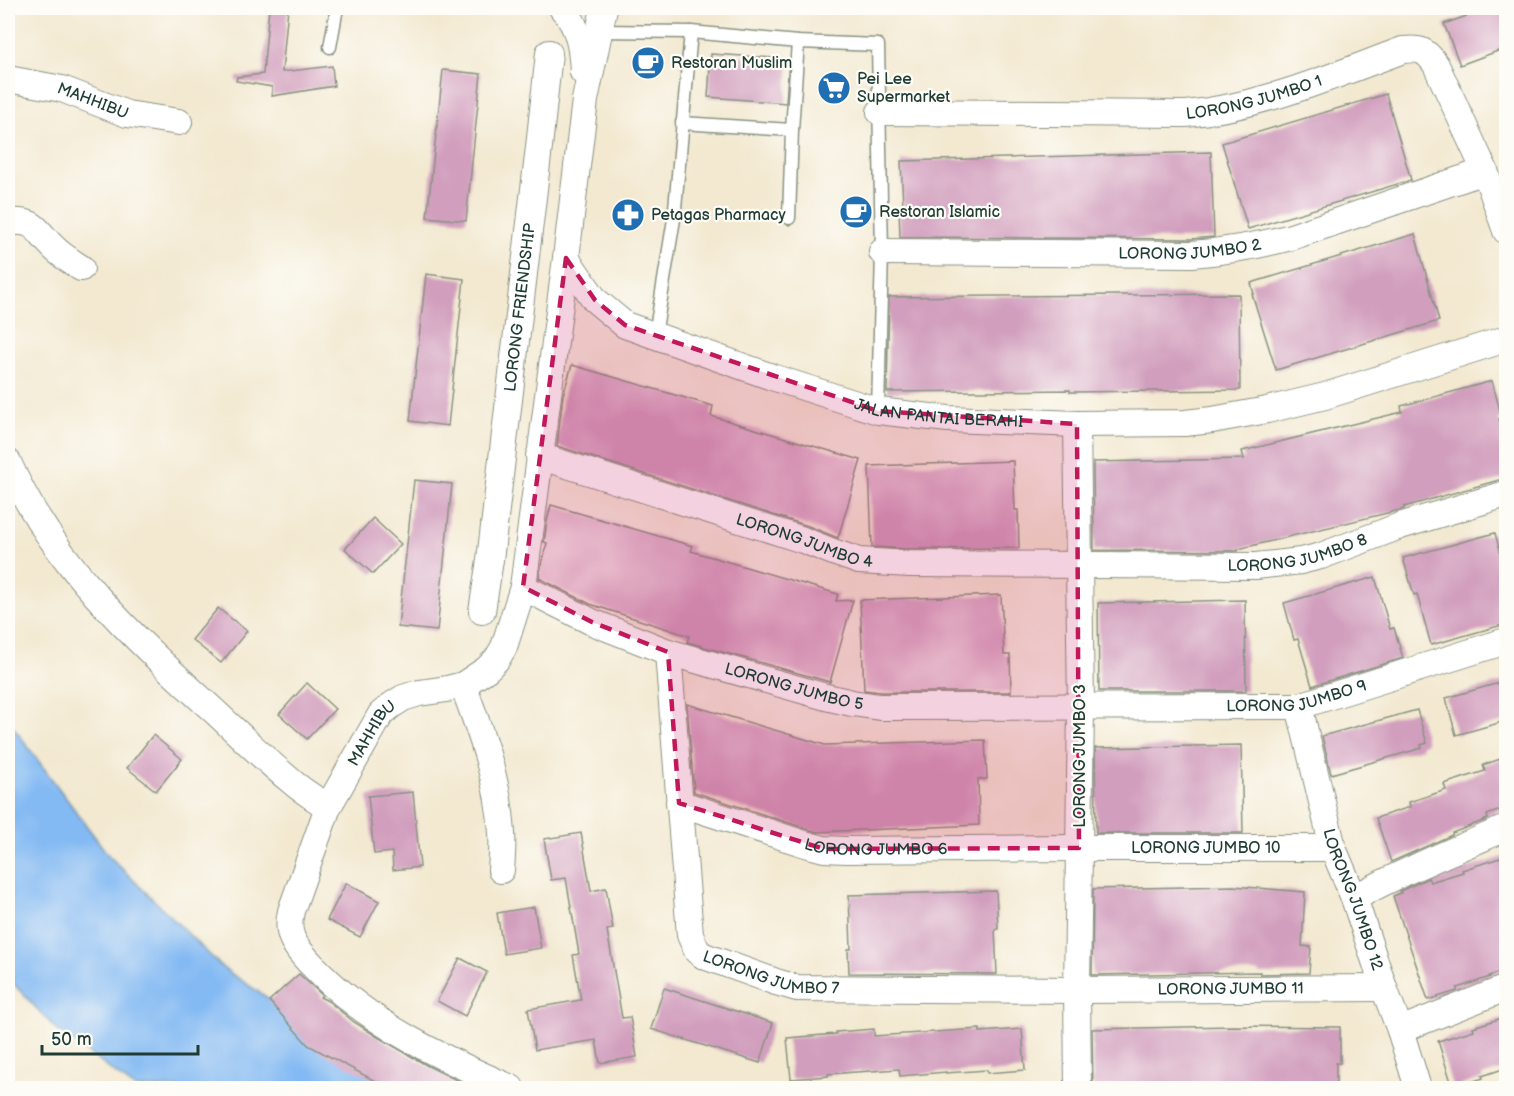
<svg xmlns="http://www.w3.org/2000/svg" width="1514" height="1096" font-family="'Balsamiq Sans',sans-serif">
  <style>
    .water { fill: #84baf3; stroke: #527c94; stroke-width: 1.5 }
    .building { fill: #d19ebd }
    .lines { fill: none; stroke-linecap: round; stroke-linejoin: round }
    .lane-casing { stroke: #899382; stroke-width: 15 }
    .street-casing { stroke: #899382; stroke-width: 28 }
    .lane { stroke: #fff; stroke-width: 12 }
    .street { stroke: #fff; stroke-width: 26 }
    .marked { fill: #c2185b; fill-opacity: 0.2; stroke: #c2185b; stroke-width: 4.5; stroke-dasharray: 12 8; stroke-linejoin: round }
    .labels { text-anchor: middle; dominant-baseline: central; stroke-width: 4.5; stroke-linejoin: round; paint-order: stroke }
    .poi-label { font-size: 16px; fill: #1f3d34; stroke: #fdfcf7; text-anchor: start }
    .street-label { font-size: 16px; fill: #1f3d34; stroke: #fdfcf7 }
  </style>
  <rect width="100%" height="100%" fill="#fdfcf7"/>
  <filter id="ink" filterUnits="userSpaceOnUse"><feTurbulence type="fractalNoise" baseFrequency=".0167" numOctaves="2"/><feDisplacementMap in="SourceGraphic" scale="12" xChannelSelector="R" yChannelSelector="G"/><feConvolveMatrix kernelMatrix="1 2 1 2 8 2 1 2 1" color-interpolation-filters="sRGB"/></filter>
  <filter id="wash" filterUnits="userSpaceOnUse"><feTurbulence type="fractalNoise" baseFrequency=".008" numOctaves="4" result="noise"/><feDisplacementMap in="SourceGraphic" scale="24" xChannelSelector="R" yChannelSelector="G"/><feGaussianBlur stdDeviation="1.35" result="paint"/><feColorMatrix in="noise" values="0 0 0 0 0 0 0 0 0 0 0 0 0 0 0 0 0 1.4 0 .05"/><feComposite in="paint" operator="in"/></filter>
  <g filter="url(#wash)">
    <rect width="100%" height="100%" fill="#f3e9d1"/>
    <path class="water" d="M8,720l101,136 115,113 180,119h-269l-79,-59 -48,-51z"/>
    <g id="blocks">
      <g class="building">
        <path d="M269,8h19l-6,64 50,-6 2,20 -62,10v-9l-36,-6 1,-4 26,-3z"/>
        <path d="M1489,8h17v40l-46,17 -16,-41z"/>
        <path d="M711,54l78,5 -3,44 -78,-6z"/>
        <path d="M443,70l38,4 -15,147 -39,-4z"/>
        <path d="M1386,94l25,86 -163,49 -26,-86z"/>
        <path d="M1211,152l3,85 -23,2 -291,-2 -1,-29 4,-1 -2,-46z"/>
        <path d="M1415,234l24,87 -163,49 -24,-76h2l-3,-11z"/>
        <path d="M426,274l38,5 -16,147 -38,-5z"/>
        <path d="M1239,294l1,96 -170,2v-2l-183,2 2,-95z"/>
        <path d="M572,365l141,41 -2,10 150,44 -23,78 -30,-12 -251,-80 6,-51z"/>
        <path d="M1492,381l10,37 -3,1 7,28v31l-102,29v2l-166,40v2l-144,-1 -1,-88 151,-3 -2,-8 160,-39 -1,-6z"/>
        <path d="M1013,461l2,49h3l1,38 -110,1 -37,-2 -3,-81z"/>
        <path d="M414,480l38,4 -15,147 -39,-4z"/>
        <path d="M551,505l142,41 -2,5 147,43 -2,7 17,-1 -23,82 -143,-40 2,-6 -99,-32 -51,-26 3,-17 5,-18 -3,-1 3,-21z"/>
        <path d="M373,518l28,26 -28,30 -28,-25z"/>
        <path d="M1495,533l11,41v50l-75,21 -14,-51 -3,1 -11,-37z"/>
        <path d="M1375,577l15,52 4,-1 9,30 -91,28 -14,-47 -4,1 -10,-37z"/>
        <path d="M1001,595l3,60h6l1,37h-130l-17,-2 -4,-90z"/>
        <path d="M1245,600l1,91h-147l-1,-88z"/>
        <path d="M218,608l29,23 -26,32 -29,-23z"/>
        <path d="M1506,681v40l-50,14 -10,-37z"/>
        <path d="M307,683l28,26 -28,30 -28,-25z"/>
        <path d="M687,704l138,41 160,-5 2,39h-9l1,46 -162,7 -123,-40z"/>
        <path d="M1417,710l10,33 -6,2 1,3 -91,26 -9,-38z"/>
        <path d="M153,735l29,24 -26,32 -29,-23z"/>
        <path d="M1241,745l2,88h-147l-1,-85z"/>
        <path d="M1506,757v51l-19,7 1,4 -36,14v2l-61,27 -15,-44 34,-11 -1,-5 37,-12 -2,-6 41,-13 -2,-6z"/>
        <path d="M413,792l7,75 -27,3 -1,-18 -18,2 -6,-58z"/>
        <path d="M581,833l10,58 15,-3 7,41 -6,1 15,88 8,-1 7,40 -37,6 -4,-23 -61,10 -7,-41 53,-9 -8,-45 6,-1 -13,-76 -15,2 -7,-41z"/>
        <path d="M1506,856v114l-17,6 1,1 -33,11v3l-29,9 -35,-104 8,-3 -1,-2 28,-13 2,4 33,-10 -1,-2z"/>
        <path d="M346,883l33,18 -19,36 -33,-17z"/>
        <path d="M1233,886l72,6 -3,54 9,1 -2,26 -49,1v-2l-168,3 1,-86z"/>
        <path d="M996,891l2,38h-3l2,45 -148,-1 -1,-24h3l-2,-54z"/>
        <path d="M534,907l7,41 -37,6 -7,-41z"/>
        <path d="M460,958l27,14 -22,44 -28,-15z"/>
        <path d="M299,974l23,21 -2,2 8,4 26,21 24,15 50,29 47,23h-98l2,-6 -71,-38 -39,-44z"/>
        <path d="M664,988l109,35 -13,40 -109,-34z"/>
        <path d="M1502,1018l4,12v38l-24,8 1,2 -30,10 -15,-47 36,-11 -1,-3z"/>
        <path d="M1232,1026l108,1v36h-4v26h-243l-1,-60z"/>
        <path d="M874,1029v7l106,-7v3l42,-3 3,41 -38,3v-3l-41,3v-1l-46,4 -1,-7 -71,5v2l-37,3 -4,-41 49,-4v-2z"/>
      </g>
    </g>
  </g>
  <g filter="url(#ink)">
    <use href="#blocks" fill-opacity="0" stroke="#899382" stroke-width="1.5"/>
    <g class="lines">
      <defs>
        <g id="lane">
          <path d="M598,31l93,1 107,10 80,3 4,207 -4,159"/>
          <path d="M330,47l7,-39"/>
          <path d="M682,123l110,7"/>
          <path d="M789,218l3,-88 6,-88"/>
          <path d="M655,335l19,-116 17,-187"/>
        </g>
        <g id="street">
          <path d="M562,8c17,17 20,42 21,64"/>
          <path id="s1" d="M8,79l54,10 65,25 52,8"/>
          <path id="s2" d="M880,112l306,2c75,-7 146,-38 217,-64 17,-2 23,0 33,15l49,106 21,60"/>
          <path d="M8,222c30,-2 27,8 46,26 8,8 18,14 27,20"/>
          <path id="s3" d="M882,252l310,2c34,-3 66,-8 99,-17l194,-66"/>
          <path id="s4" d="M566,258l29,42 30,25 147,52 106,34 70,8 129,5 108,-1 27,-3 55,-10 58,-14 181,-57"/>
          <path d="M1077,424l4,283 -4,283 1,98"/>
          <path id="s5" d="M539,456l264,84 30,12 26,9 50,3 347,2 45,-5 20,-5 79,-30 106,-32"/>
          <path id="s6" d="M8,462c44,101 126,176 205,248 26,24 51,49 78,71 11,10 25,18 37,26l53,-93 11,-9 11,-7 16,-5 28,-4 16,-4 24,-16 10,-10 7,-12 19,-60 43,-329 19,-158 19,-92"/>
          <path id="s7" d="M523,587l69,35 76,30 158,45 26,6 28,4 419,-1 207,-65"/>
          <path id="s8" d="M482,611l8,-51 49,-413 10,-94"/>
          <path id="s9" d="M668,652l22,283 7,16 7,5 72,26 21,6 280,2 307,-2"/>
          <path d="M463,685c18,48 36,97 39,148 1,12 0,25 -1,37"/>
          <path id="s10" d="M1299,706l34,142 21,50 30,90 16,42 18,58"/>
          <path id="s11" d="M679,803l126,41 19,5 22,1 233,-2h254"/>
          <path d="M328,807l-37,104c-2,9 -3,18 1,27 6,14 18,25 28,35 53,53 124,86 191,115"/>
          <path d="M1354,898c49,-27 101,-48 152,-70"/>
          <path d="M1400,1030l106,-42"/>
        </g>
      </defs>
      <use href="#lane" class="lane-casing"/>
      <use href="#street" class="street-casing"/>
      <use href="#lane" class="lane"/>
      <use href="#street" class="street"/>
    </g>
  </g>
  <path class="marked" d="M566,258l29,42 30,25 253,86 199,13 2,424 -255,1 -145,-46 -11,-151 -76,-30 -69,-35z"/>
  <defs>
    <symbol id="cafe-disc" viewBox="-11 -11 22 22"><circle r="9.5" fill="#1f6fb2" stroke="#fdfcf7"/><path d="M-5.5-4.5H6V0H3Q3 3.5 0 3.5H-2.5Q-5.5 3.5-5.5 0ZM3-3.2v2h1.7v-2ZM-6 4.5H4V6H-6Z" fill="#fff"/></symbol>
    <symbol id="supermarket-disc" viewBox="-11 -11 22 22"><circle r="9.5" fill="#1f6fb2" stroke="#fdfcf7"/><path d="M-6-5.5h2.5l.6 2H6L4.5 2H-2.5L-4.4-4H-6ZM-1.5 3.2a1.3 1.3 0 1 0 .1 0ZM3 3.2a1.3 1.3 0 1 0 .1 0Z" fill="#fff"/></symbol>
    <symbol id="pharmacy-disc" viewBox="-11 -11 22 22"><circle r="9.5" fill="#1f6fb2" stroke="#fdfcf7"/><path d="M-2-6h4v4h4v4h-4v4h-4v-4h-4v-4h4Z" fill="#fff"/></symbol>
  </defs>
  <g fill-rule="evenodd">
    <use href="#cafe-disc" x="629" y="44" width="38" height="38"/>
    <use href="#supermarket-disc" x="815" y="69" width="38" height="38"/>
    <use href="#cafe-disc" x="837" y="193" width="38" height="38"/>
    <use href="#pharmacy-disc" x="609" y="196" width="38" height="38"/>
  </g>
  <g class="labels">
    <g class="poi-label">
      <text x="671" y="63">Restoran Muslim</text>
      <text x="857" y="79">Pei Lee<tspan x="857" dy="18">Supermarket</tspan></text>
      <text x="879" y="212">Restoran Islamic</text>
      <text x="651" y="215">Petagas Pharmacy</text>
    </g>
    <g class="street-label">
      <text stroke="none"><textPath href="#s2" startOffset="376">LORONG JUMBO 1</textPath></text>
      <text stroke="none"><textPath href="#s1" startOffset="88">MAHHIBU</textPath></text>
      <text stroke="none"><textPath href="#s3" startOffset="308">LORONG JUMBO 2</textPath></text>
      <text stroke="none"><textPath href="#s8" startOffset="306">LORONG FRIENDSHIP</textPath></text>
      <text stroke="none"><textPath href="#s4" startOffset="418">JALAN PANTAI BERAHI</textPath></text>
      <text stroke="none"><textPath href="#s5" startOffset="279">LORONG JUMBO 4</textPath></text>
      <text stroke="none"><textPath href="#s5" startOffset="777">LORONG JUMBO 8</textPath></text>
      <text stroke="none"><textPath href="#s7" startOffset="290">LORONG JUMBO 5</textPath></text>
      <text stroke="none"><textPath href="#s7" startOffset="796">LORONG JUMBO 9</textPath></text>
      <text stroke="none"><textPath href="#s6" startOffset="561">MAHHIBU</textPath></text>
      <text transform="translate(1080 756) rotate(-90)">LORONG JUMBO 3</text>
      <text stroke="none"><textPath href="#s11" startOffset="204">LORONG JUMBO 6</textPath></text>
      <text stroke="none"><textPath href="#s11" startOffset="534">LORONG JUMBO 10</textPath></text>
      <text stroke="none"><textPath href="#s10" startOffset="201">LORONG JUMBO 12</textPath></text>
      <text stroke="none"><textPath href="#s9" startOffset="380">LORONG JUMBO 7</textPath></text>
      <text stroke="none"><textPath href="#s9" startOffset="842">LORONG JUMBO 11</textPath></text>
    </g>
  </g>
  <rect width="1514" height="1096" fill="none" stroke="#fdfcf7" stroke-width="30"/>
  <path d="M42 1045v9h156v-9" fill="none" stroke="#1f3d34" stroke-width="3"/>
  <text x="51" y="1045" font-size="18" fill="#1f3d34" stroke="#fdfcf7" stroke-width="4.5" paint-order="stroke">50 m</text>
</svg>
